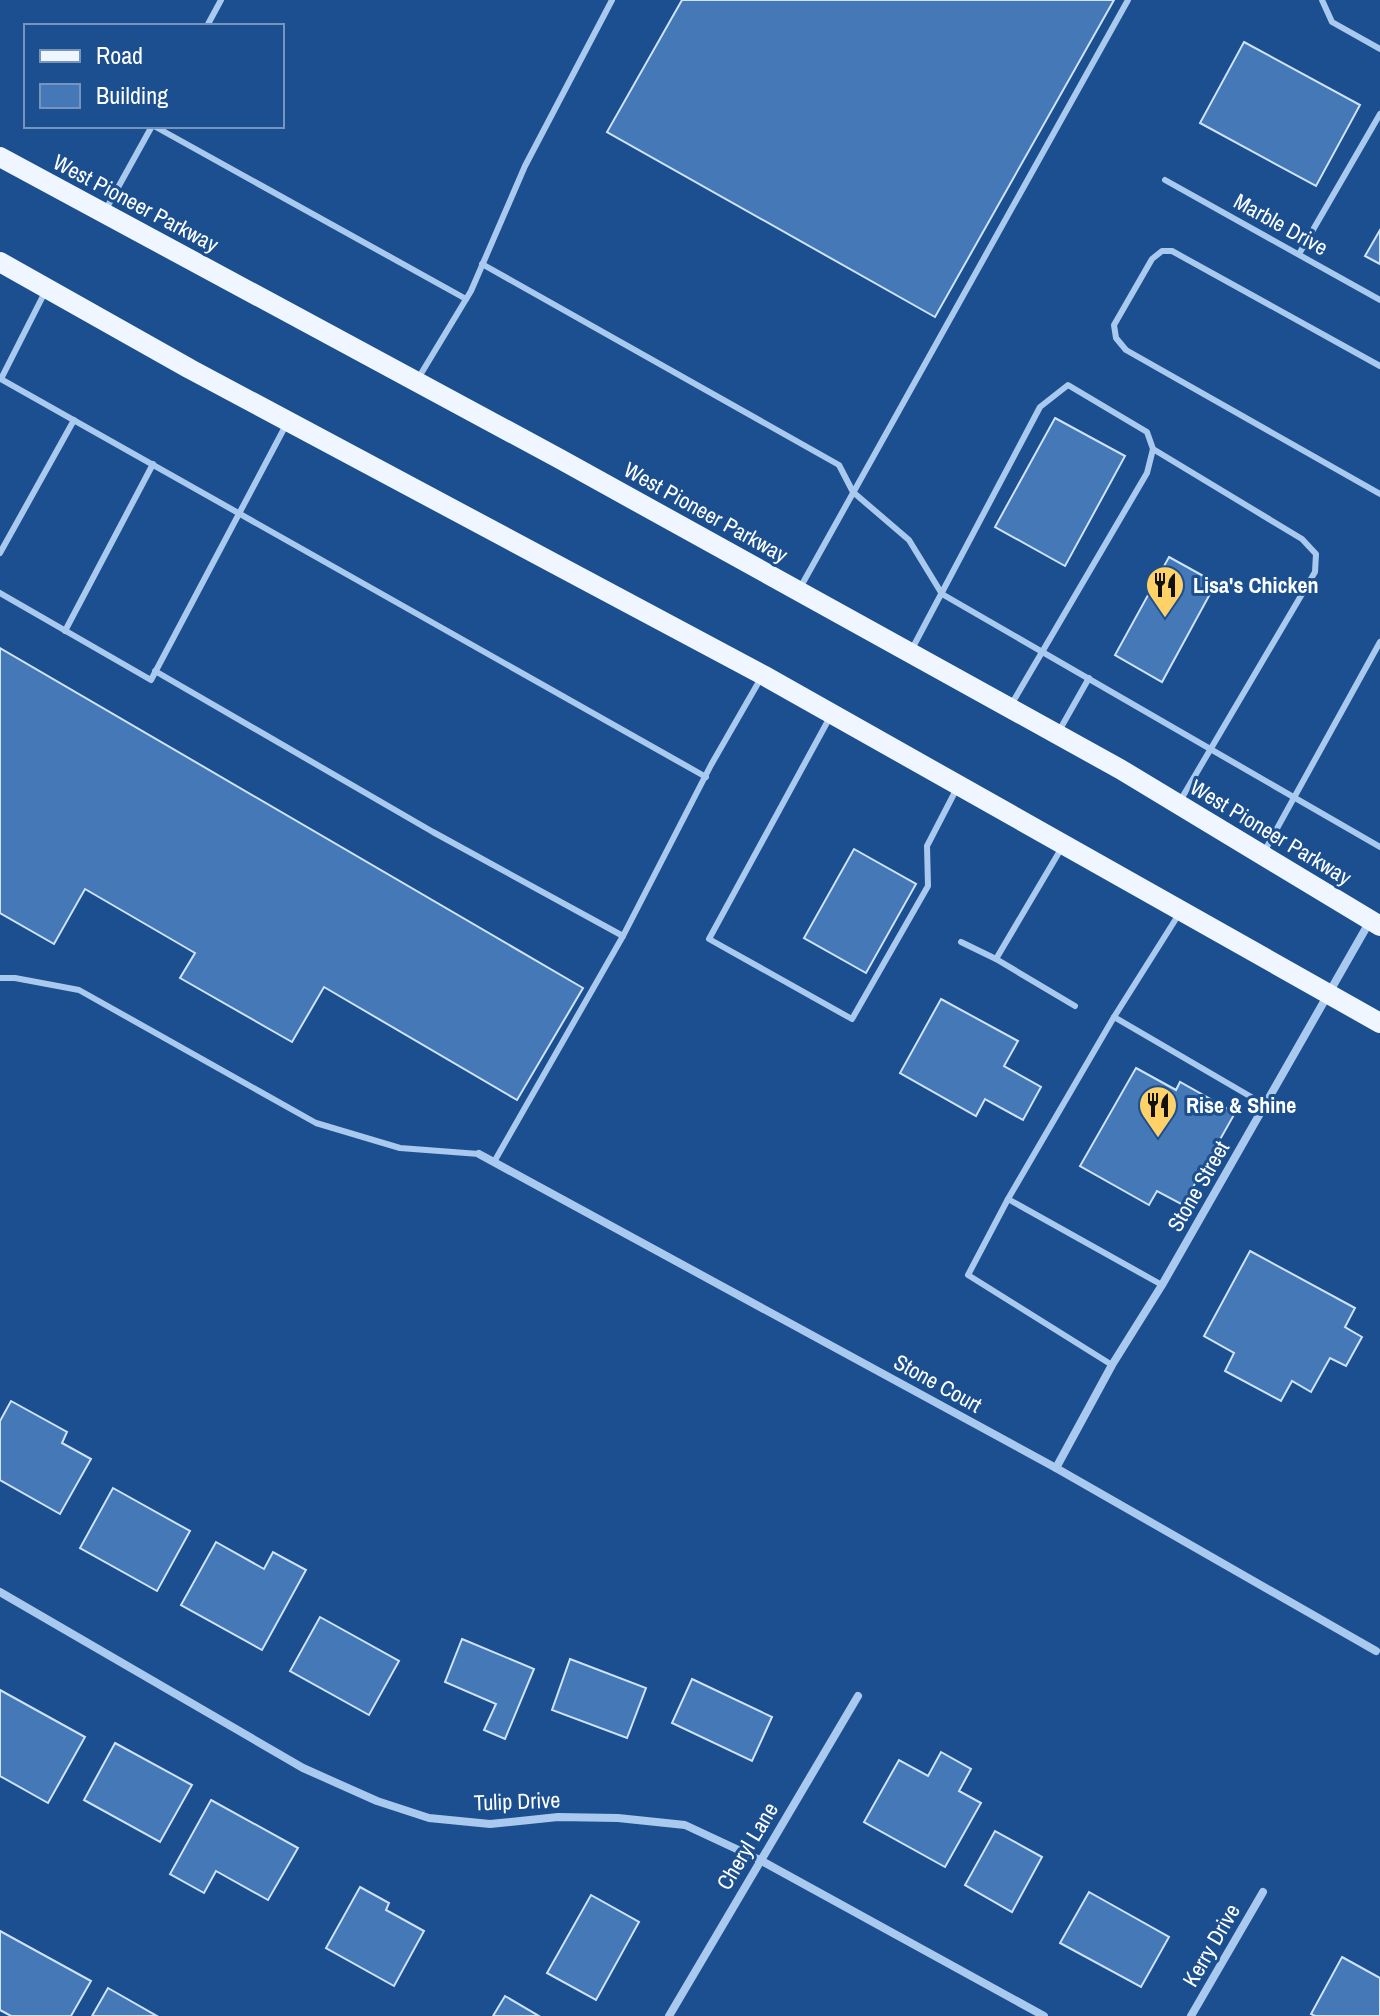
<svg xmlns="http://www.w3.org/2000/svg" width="1380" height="2016" font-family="'Archivo Narrow',sans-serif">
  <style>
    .building { fill: #4478b7; stroke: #cfe3fa; stroke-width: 2 }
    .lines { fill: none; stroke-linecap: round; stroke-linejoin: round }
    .service { stroke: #a9c9ee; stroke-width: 6 }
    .minor { stroke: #a9c9ee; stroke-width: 8 }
    .primary { stroke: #f0f6ff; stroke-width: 20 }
    .labels { text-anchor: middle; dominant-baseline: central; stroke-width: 6; stroke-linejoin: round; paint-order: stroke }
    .street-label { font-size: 22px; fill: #fff; stroke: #1b4f8f }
    .poi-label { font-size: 22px; font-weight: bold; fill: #fff; stroke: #1b4f8f; text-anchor: start }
  </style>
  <rect width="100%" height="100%" fill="#1b4f8f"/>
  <g class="building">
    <path d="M682,0h432l-179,317 -328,-185z"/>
    <path d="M1244,42l116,63 -44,81 -116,-63z"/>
    <path d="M1380,230v34l-15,-8z"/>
    <path d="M1055,418l70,38 -60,110 -70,-39z"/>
    <path d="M1169,557l47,26 -54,99 -47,-27z"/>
    <path d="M0,648l583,340 -66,112 -193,-113 -32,55 -112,-64 15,-25 -110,-64 -31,55 -54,-31z"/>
    <path d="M854,849l62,35 -50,89 -62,-35z"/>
    <path d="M941,999l77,42 -14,25 37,21 -18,33 -38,-21 -9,17 -76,-43z"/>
    <path d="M1136,1068l40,22 4,-8 55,31 -52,92 -26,-14 -8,14 -69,-39z"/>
    <path d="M1250,1251l105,57 -10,19 17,10 -16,29 -16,-8 -19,34 -19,-11 -11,20 -56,-30 9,-18 -30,-17z"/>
    <path d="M11,1401l56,31 -5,11 29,16 -31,55 -60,-34v-59z"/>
    <path d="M113,1488l77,43 -33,60 -77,-43z"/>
    <path d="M216,1542l48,27 9,-17 33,18 -44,80 -81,-45z"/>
    <path d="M320,1617l79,44 -30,54 -79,-44z"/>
    <path d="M462,1639l72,30 -29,70 -21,-9 12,-26 -51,-22z"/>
    <path d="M570,1659l76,29 -19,50 -75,-28z"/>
    <path d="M692,1679l80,38 -20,44 -80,-38z"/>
    <path d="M0,1690l85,47 -37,66 -48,-27z"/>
    <path d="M115,1743l77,42 -32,57 -76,-42z"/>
    <path d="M941,1752l30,17 -12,22 22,12 -36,64 -81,-45 35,-62 29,16z"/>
    <path d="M211,1800l87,48 -30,52 -52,-29 -12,22 -34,-19z"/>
    <path d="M995,1831l47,26 -30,55 -47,-27z"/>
    <path d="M360,1887l29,16 -3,7 38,21 -30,55 -68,-38z"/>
    <path d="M1089,1892l80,45 -28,50 -81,-44z"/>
    <path d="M591,1895l48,27 -43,78 -49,-27z"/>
    <path d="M0,1931l91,50 -20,35h-60l-11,-6z"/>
    <path d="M1342,1957l38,21v38h-65l-4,-2z"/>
    <path d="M108,1988l49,28h-65z"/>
    <path d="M505,1996l34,20h-46z"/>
  </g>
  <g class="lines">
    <g class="service">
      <path d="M1322,0l10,22 48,27"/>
      <path d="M207,26l14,-26"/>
      <path d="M154,126l312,173"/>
      <path d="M1165,180l215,120"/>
      <path d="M105,211l47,-85"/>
      <path d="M1299,254l81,-140"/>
      <path d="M482,264l357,201 14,27 56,48 33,54 438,253"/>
      <path d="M45,292l-44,87 705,398"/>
      <path d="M1380,366l-208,-115h-10l-10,8 -38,66 2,13 10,12 254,144"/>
      <path d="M419,377l52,-86 54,-125 87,-166"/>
      <path d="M1153,449l149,90 14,15 -1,18 -135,229"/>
      <path d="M0,553l74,-133"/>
      <path d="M800,588l328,-588"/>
      <path d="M0,593l151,87 136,-257"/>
      <path d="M65,631l88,-167"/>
      <path d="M912,649l128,-242 28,-22 79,47 6,17 -6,24 -136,232"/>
      <path d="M155,671l278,161 190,104 88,-171 50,-87"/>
      <path d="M830,717l-121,222 143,80 76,-133 -1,-40 30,-58"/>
      <path d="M1059,731l30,-53"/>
      <path d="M1264,852l116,-210"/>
      <path d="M961,942l35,17 65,-110"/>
      <path d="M996,959l79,47"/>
      <path d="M0,978h15l64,12 237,133 84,25 79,6"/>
      <path d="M1114,1017l151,88"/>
      <path d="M494,1162l129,-226"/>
      <path d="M1008,1199l-40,76 144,90"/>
      <path d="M1162,1285l-154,-86 106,-182 65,-103"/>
    </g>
    <g class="minor">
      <path d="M479,1154l577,314 320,183"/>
      <path d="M1056,1468l56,-103 50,-80 208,-364"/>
      <path d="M0,1592l303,176 74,33 52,17 61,6 68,-7 60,1 67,7 75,35 284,156"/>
      <path d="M669,2016l189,-320"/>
      <path d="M1191,2016l72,-124"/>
    </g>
    <g class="primary">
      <path d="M0,157l560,302 560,310 260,157"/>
      <path d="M0,262l190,107 573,306 617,348"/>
    </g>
  </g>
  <defs>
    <symbol id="restaurant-pin" viewBox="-11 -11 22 30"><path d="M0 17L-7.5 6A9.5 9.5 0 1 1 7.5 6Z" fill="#ffd166" stroke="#1b4f8f"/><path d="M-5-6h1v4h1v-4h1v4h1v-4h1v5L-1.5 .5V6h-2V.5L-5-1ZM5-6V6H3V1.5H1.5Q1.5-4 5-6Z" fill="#111"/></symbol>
  </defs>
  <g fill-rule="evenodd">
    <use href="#restaurant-pin" x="1143" y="563" width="44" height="60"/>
    <use href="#restaurant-pin" x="1136" y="1083" width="44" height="60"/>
  </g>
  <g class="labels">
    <g class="street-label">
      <text transform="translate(136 203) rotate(28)">West Pioneer Parkway</text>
      <text transform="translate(1281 224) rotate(29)">Marble Drive</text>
      <text transform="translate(706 512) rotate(29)">West Pioneer Parkway</text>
      <text transform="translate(1271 832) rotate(31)">West Pioneer Parkway</text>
      <text transform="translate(1198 1186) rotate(-60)">Stone Street</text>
      <text transform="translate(938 1383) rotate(29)">Stone Court</text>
      <text transform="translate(517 1801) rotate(-2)">Tulip Drive</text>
      <text transform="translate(747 1846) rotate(-59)">Cheryl Lane</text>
      <text transform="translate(1211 1945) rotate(-60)">Kerry Drive</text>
    </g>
    <g class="poi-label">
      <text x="1193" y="585">Lisa's Chicken</text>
      <text x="1186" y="1105">Rise &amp; Shine</text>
    </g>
  </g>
  <rect x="24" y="24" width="260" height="104" fill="#1b4f8f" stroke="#7695bc" stroke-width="2"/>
  <rect x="40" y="50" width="40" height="12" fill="#f0f6ff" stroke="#7695bc" stroke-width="2"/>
  <text x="96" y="64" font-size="24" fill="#ffffff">Road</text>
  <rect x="40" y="84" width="40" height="24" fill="#4478b7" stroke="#7695bc" stroke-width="2"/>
  <text x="96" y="104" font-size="24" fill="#ffffff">Building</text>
</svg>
